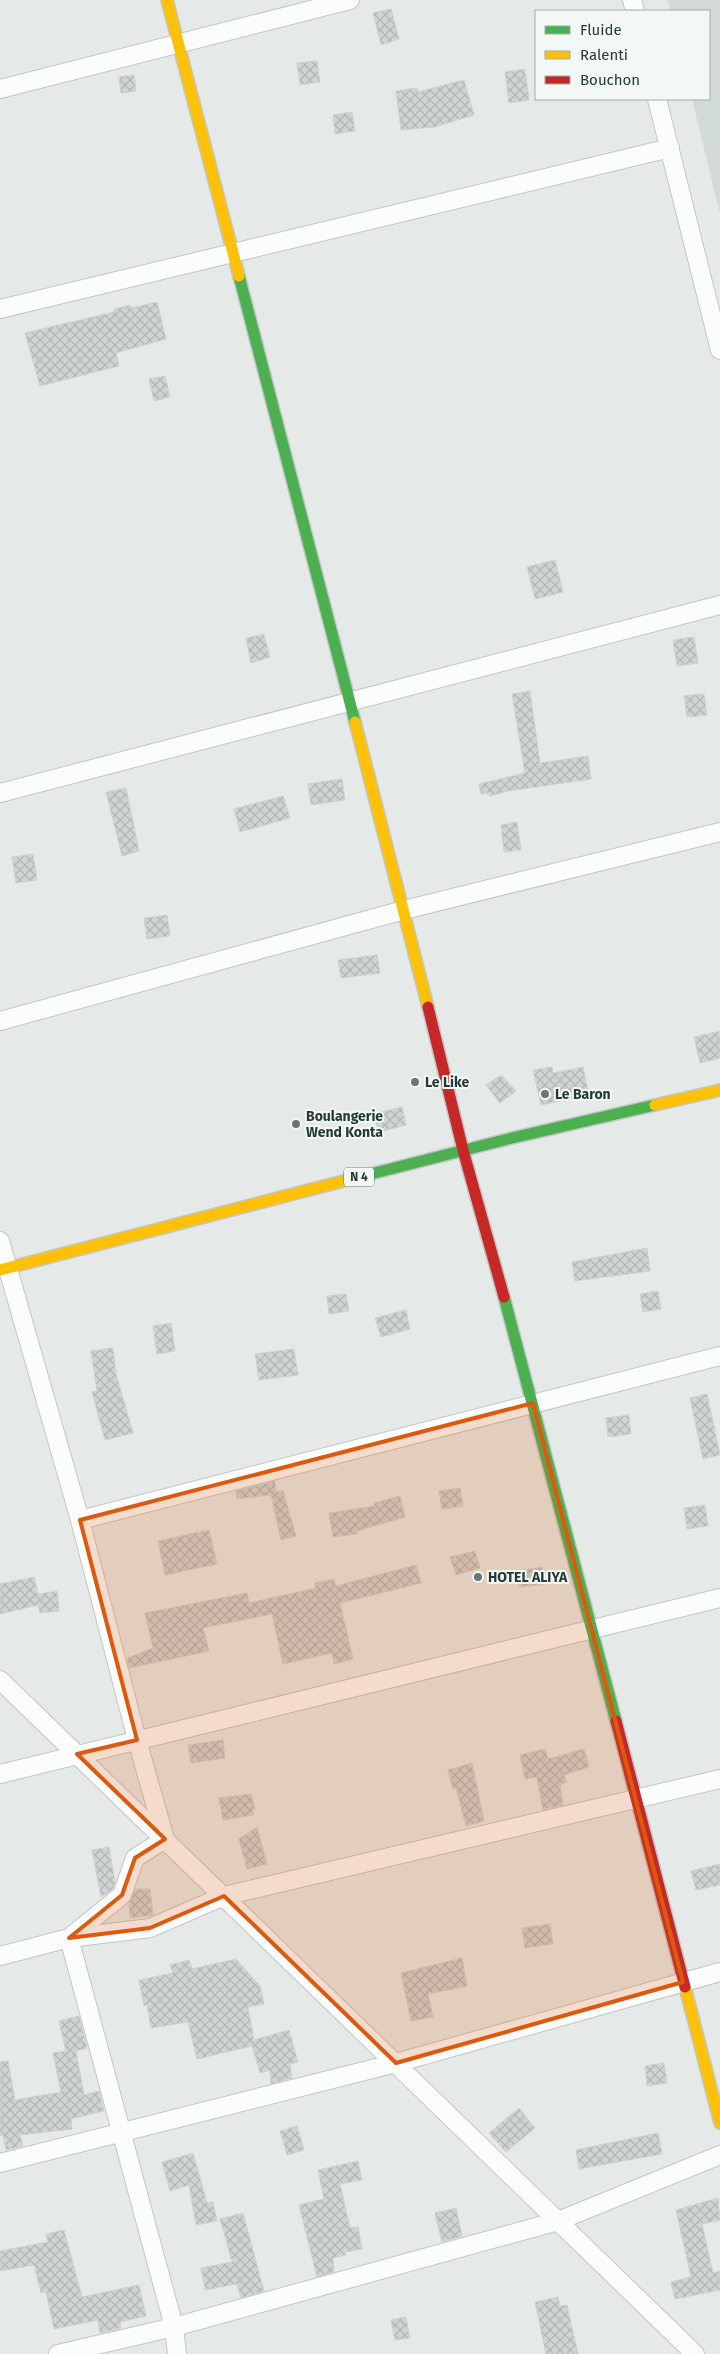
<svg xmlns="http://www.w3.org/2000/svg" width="720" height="2354" font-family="'Fira Sans',sans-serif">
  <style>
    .built { fill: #d3dbd8 }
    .building { fill: url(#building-cross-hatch); stroke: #ced3d1 }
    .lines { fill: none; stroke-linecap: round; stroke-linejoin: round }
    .street-casing { stroke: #c2c7c5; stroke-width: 20 }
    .fast-casing { stroke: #c0c7c5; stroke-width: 14 }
    .slow-casing { stroke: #c0c7c5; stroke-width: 14 }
    .jam-casing { stroke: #c0c7c5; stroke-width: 14 }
    .street { stroke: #fbfcfc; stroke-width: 18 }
    .fast { stroke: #4caf50; stroke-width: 11 }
    .slow { stroke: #ffc107; stroke-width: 11 }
    .jam { stroke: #c62828; stroke-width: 11 }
    .marked { fill: #de580e; fill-opacity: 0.2; stroke: #de580e; stroke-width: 4; stroke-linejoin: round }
    .poi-dot { fill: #687874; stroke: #f3f8f6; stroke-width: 2 }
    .labels { text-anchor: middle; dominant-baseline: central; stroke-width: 4; stroke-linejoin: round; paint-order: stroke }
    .shield { fill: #f3f8f6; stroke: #62746f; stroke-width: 1 }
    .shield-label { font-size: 12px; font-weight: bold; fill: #243b35 }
    .poi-label { font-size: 14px; font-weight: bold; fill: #243b35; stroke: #f3f8f6; text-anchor: start }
  </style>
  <defs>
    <pattern id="building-cross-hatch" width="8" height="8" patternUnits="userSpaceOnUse" patternTransform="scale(1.25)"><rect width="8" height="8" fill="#cfd3d2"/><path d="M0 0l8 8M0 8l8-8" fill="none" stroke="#b2b6b5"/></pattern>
  </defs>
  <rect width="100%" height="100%" fill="#e5eae8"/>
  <path class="built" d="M668,0h52v214l-28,-115h17v-88h-38z"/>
  <g class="building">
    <path d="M391,9l8,30 -18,6 -8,-32z"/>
    <path d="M317,61l3,21 -20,3 -3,-22z"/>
    <path d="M525,69l4,31 -20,3 -4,-31z"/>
    <path d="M134,75l2,16 -15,2 -2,-16z"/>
    <path d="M464,80l10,35 -40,12 -33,3 -5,-39 21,-3 1,4z"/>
    <path d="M352,112l3,19 -20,3 -2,-19z"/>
    <path d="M157,302l9,37 -50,14 3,13 -79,20 -15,-53 89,-21v-3l16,-4 1,3z"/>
    <path d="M165,376l5,21 -16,4 -5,-22z"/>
    <path d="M555,560l8,32 -28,7 -8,-32z"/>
    <path d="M264,634l6,23 -19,6 -5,-25z"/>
    <path d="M694,637l4,26 -21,3 -4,-26z"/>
    <path d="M530,691l10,72 48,-7 3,23 -83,12 -18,5 -1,-3 -8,1 -2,-10 46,-11 -13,-79z"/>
    <path d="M704,694l3,21 -20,2 -3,-21z"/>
    <path d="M342,779l3,21 -34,5 -3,-21z"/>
    <path d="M126,788l13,63 -17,5 -16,-64z"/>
    <path d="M283,796l7,22 -50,14 -6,-23z"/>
    <path d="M517,822l4,28 -17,2 -3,-27z"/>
    <path d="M33,854l4,26 -21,3 -4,-26z"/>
    <path d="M167,915l3,21 -23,3 -3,-21z"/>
    <path d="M377,955l3,18 -39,5 -3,-18z"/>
    <path d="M720,1031v27l-20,5 -6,-26z"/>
    <path d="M552,1067l1,6 30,-6 6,28 -48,10 -8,-35z"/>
    <path d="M501,1075l15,16 -16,12 -14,-18z"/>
    <path d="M402,1107l4,18 -27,7 -6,-18z"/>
    <path d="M647,1248l3,23 -75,10 -3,-19z"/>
    <path d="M658,1291l3,18 -18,3 -3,-18z"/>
    <path d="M346,1294l3,17 -20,3 -2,-18z"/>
    <path d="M406,1310l4,19 -29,8 -6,-19z"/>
    <path d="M171,1323l4,28 -18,3 -4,-28z"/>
    <path d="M113,1348l3,26 17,59 -28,7 -13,-48 5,-1 -6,-40z"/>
    <path d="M294,1349l4,26 -39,5 -4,-26z"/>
    <path d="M707,1394l13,61 -17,4 -13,-61z"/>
    <path d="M629,1415l2,19 -23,3 -2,-19z"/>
    <path d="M275,1481l1,11 7,-1 13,45 -15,4 -10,-45 -34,4 -1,-8z"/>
    <path d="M460,1488l3,18 -21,3 -3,-18z"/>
    <path d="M400,1496l5,21 -48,14v3l-24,3 -4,-24 46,-7 -1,-3z"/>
    <path d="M705,1505l3,21 -21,3 -3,-21z"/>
    <path d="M209,1530l8,34 -52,11 -7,-34z"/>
    <path d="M475,1551l5,17 -24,7 -6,-18z"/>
    <path d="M416,1565l5,18 -81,20 13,56 -19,5 -2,-11 -49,11 -11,-50 -69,14 6,23 -80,17 -2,-10 26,-10 -8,-35 102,-20 2,10 67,-15 -1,-5 19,-4 2,7z"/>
    <path d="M542,1567l2,17 -25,3 -2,-16z"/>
    <path d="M34,1577l4,17 19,-3 2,20 -19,2 -2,-8 -38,9v-30z"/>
    <path d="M223,1740l2,18 -34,5 -3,-18z"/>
    <path d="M545,1749l3,10 36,-10 5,18 -25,8 3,7 -7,3 3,20 -20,5 -6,-33 -12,2 -5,-24z"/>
    <path d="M472,1763l12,58 -18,5 -10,-38 -3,1 -5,-19z"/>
    <path d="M251,1794l4,15 -3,1 2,5 -31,5 -4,-22z"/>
    <path d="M257,1827l10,37 -20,5 -8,-30z"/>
    <path d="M109,1847l6,35 -2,7 -12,8 -9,-47z"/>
    <path d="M720,1864v21l-24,5 -5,-19z"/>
    <path d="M135,1889h15l3,26 -23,3 -1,-15z"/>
    <path d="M550,1924l3,20 -28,4 -3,-20z"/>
    <path d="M462,1958l5,28 -39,8 5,23 -22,4 -10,-48z"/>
    <path d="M236,1959l24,27 4,18 -16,3 6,33 35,-10 9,32 -8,2 2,14 -21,6 -1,-14 -10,3 -8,-27 -55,13 -9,-37 -37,6 -4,-23 -3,1 -5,-26 34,-7 -3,-8 19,-5 3,9z"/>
    <path d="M79,2016l8,32 -11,3 8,44 15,-4 5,20 -33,8 1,10 -52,6 3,11 -17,4 -3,-15 -3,1v-74l8,-1 7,39 46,-8 -8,-39 13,-2 -7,-30z"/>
    <path d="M664,2063l3,20 -20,3 -2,-20z"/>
    <path d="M519,2108l16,20 -29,24 -17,-19z"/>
    <path d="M297,2126l7,24 -17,5 -7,-24z"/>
    <path d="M658,2133l4,21 -83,15 -3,-19z"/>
    <path d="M193,2153l14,50 6,-1 4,19 -21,4 -7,-40 -19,6 -8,-29z"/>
    <path d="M358,2161l4,19 -22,4 10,44 8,-1 4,22 -17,3 1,3 -13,3 1,14 -17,5 -18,-72 25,-6 -6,-29z"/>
    <path d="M718,2198l2,22 -18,4 11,49 7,-2v19l-45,9 -4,-17 20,-5 -15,-67z"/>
    <path d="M456,2208l6,28 -20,6 -7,-29z"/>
    <path d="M243,2213l21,78 -23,7 -4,-14 -32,6 -4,-22 31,-6 -12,-43z"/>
    <path d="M64,2230l18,67 57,-12 7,31 -26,6 1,6 -21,5 -2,-13 -44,9 -8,-37 -5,1 -7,-28 -34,6v-20l48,-9 -2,-8z"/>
    <path d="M558,2297l2,9 7,-1 11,49h-32l-11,-52z"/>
    <path d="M406,2317l4,21 -15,2 -4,-20z"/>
  </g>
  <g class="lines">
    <defs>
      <g id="street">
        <path d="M632,0l3,11"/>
        <path d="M0,89l350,-89"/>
        <path d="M657,99l63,251"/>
        <path d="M0,309l670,-161"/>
        <path d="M0,793l720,-188"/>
        <path d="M0,1021l404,-111 316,-78"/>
        <path d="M0,1241l80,279 57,220 28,99 -30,19 -13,37 -53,43 105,389 3,27"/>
        <path d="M80,1520l640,-164"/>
        <path d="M0,1680l695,674"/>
        <path d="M0,1774l720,-176"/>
        <path d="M0,1956l69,-18 81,-10 74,-32 496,-117"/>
        <path d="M0,2163l396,-100 324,-91"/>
        <path d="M58,2354l116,-27 384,-106 162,-66"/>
      </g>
      <g id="fast">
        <path d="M239,276l116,446"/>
        <path d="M359,1177l149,-38 147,-34"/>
        <path d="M504,1297l112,424"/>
      </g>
      <g id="slow">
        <path d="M167,0l72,276"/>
        <path d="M355,722l73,285"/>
        <path d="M655,1105l65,-15"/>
        <path d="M0,1270l359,-93"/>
        <path d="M685,1987l35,136"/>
      </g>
      <g id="jam">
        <path d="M428,1007l35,143 41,147"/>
        <path d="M616,1721l69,266"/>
      </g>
    </defs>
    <use href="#street" class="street-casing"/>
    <use href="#fast" class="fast-casing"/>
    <use href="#slow" class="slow-casing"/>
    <use href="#jam" class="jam-casing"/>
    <use href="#street" class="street"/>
    <use href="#fast" class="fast"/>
    <use href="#slow" class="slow"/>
    <use href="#jam" class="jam"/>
  </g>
  <path class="marked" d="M533,1403l150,579 -287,81 -172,-167 -74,32 -81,10 53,-43 13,-37 30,-19 -88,-85 60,-14 -57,-220z"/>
  <g class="poi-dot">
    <circle cx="415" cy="1082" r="5"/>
    <circle cx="545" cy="1094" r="5"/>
    <circle cx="296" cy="1124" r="5"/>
    <circle cx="478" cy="1577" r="5"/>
  </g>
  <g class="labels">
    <rect class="shield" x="344" y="1167.5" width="30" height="19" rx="4"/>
    <g class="shield-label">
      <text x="359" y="1177">N 4</text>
    </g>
    <g class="poi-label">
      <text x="425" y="1082">Le Like</text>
      <text x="555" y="1094">Le Baron</text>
      <text x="306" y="1116">Boulangerie<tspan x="306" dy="16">Wend Konta</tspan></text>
      <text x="488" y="1577">HOTEL ALIYA</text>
    </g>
  </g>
  <rect x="535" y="10" width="175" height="90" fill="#f3f8f6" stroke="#a0aca9"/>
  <rect x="545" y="26" width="25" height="8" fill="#4caf50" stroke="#a0aca9"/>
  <text x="580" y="35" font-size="15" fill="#243b35">Fluide</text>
  <rect x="545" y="51" width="25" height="8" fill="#ffc107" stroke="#a0aca9"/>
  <text x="580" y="60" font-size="15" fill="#243b35">Ralenti</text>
  <rect x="545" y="76" width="25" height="8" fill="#c62828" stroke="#a0aca9"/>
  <text x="580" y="85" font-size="15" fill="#243b35">Bouchon</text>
</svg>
